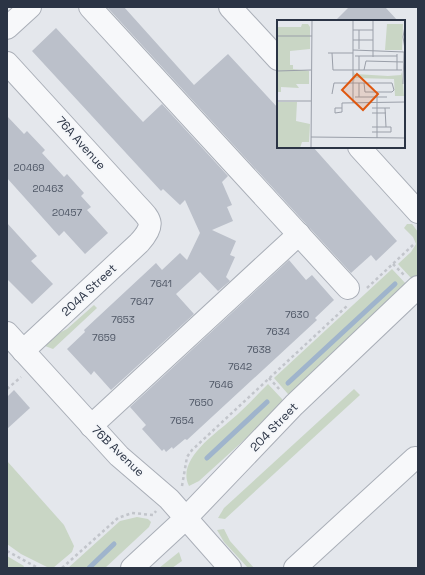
<svg xmlns="http://www.w3.org/2000/svg" width="425" height="575" font-family="'Space Grotesk',sans-serif">
  <style>
    .green { fill: #c9d6c5 }
    .lines { fill: none; stroke-linecap: round; stroke-linejoin: round }
    .stream { stroke: #9fb4cc; stroke-width: 5 }
    .building { fill: #bbc0ca }
    .minor-casing { stroke: #a9aeb7; stroke-width: 24 }
    .path { stroke: #c2c5cb; stroke-width: 2.5; stroke-dasharray: 3 3; stroke-linecap: butt }
    .minor { stroke: #f7f8fa; stroke-width: 22 }
    .labels { text-anchor: middle; dominant-baseline: central; stroke-width: 3.5; stroke-linejoin: round; paint-order: stroke }
    .number-label { font-size: 10px; fill: #4f5766 }
    .street-label { font-size: 12px; fill: #2b3445; stroke: #f4f6f9 }
    .inset-road { fill: none; stroke: #9a9fa9; stroke-width: 1 }
    .view { fill: #df570f; fill-opacity: 0.15; stroke: #df570f; stroke-width: 2 }
    .inset-edge { fill: none; stroke: #2b3445; stroke-width: 2 }
  </style>
  <rect width="100%" height="100%" fill="#e4e7ec"/>
  <g class="green">
    <path d="M407,224h5l6,8v47h-6l-14,-15 13,-12 5,-8 -3,-7 -9,-9z"/>
    <path d="M392,269l15,16 -114,110 -5,-1 -14,-16z"/>
    <path d="M94,305l3,3 -44,41 -8,-3 8,-10 14,-7z"/>
    <path d="M268,384l14,15 2,5 -85,77 -10,5c-13,-26 26,-52 42,-66 13,-11 25,-24 37,-36z"/>
    <path d="M354,389l6,6 -135,124 -7,-1 6,-10z"/>
    <path d="M7,461l57,64 10,21 -2,6 -19,16h-4l-28,-14 -14,-10z"/>
    <path d="M137,517l11,2 3,3 -2,5 -44,41h-37l52,-47z"/>
    <path d="M224,529l6,12 24,27h-6l-24,-26 -7,-12z"/>
    <path d="M179,552l3,9 -10,7h-13z"/>
    <path d="M7,556l17,10 -1,2h-16z"/>
  </g>
  <g class="lines">
    <g class="stream">
      <path d="M288,383l107,-99"/>
      <path d="M207,458l60,-56"/>
      <path d="M89,568l25,-24"/>
    </g>
  </g>
  <g class="building">
    <path d="M107,7h17l70,78 34,-31 50,54v39h35l84,94 -21,20 -5,-6 -20,18z"/>
    <path d="M349,7h36l13,14h-63z"/>
    <path d="M56,28l87,94 19,-18 66,72 -6,6 10,23 -5,2 6,14 -21,9 24,11 -6,14 5,2 -9,20 4,4 -12,10 -18,-19 -24,22 18,20 -83,76 -17,-19 -3,4 -24,-26 18,-17 -1,-2 72,-67 6,7 18,-17 7,7 13,-27 -15,-33 -5,5 -17,-16 -2,2 -129,-140z"/>
    <path d="M7,116l17,18 3,-3 18,19 -3,3 22,24 3,-3 17,19 -3,3 10,11 -4,3 21,23 -23,21 -21,-23 -5,5 -52,-58z"/>
    <path d="M7,223l30,33 -6,5 22,23 -21,20 -25,-25z"/>
    <path d="M289,260l17,20 6,-5 22,25 -19,18 2,2 -130,120 -2,-1 -12,10 -1,-2 -6,5 -2,-3 -2,2 -20,-22 4,-4 -16,-18z"/>
    <path d="M14,390l16,18 -23,21v-32z"/>
  </g>
  <g class="lines">
    <defs>
      <g id="minor">
        <path d="M90,7l258,281"/>
        <path d="M230,7l48,52"/>
        <path d="M7,28l23,-21"/>
        <path d="M7,63l126,138c16,18 25,21 6,42l-116,108"/>
        <path d="M359,147l59,65"/>
        <path d="M7,333l112,123 50,43 61,69"/>
        <path d="M91,426l208,-192"/>
        <path d="M132,568l53,-49 109,-114 124,-118"/>
        <path d="M295,568l120,-110"/>
      </g>
    </defs>
    <use href="#minor" class="minor-casing"/>
    <g class="path">
      <path d="M393,264l11,11"/>
      <path d="M367,288l46,-43"/>
      <path d="M269,378l12,13"/>
      <path d="M7,389l14,-12"/>
      <path d="M182,486l5,-29 5,-7 155,-144"/>
      <path d="M7,551l31,17"/>
      <path d="M62,568l56,-50 14,-5 21,2 3,-4"/>
    </g>
    <use href="#minor" class="minor"/>
  </g>
  <g class="labels">
    <g class="number-label">
      <text x="29" y="167">20469</text>
      <text x="48" y="188">20463</text>
      <text x="67" y="212">20457</text>
      <text x="161" y="283">7641</text>
      <text x="142" y="301">7647</text>
      <text x="297" y="314">7630</text>
      <text x="123" y="319">7653</text>
      <text x="278" y="331">7634</text>
      <text x="104" y="337">7659</text>
      <text x="259" y="349">7638</text>
      <text x="240" y="366">7642</text>
      <text x="221" y="384">7646</text>
      <text x="201" y="402">7650</text>
      <text x="182" y="420">7654</text>
    </g>
    <g class="street-label">
      <text transform="translate(81 143) rotate(48)">76A Avenue</text>
      <text transform="translate(89 290) rotate(-43)">204A Street</text>
      <text transform="translate(274 427) rotate(-46)">204 Street</text>
      <text transform="translate(118 451) rotate(44)">76B Avenue</text>
    </g>
  </g>
  <g transform="translate(277 20)">
    <rect width="128" height="128" fill="#e4e7ec"/>
    <path d="M25,4h6l2,3v22l-20,2v14h3v4l16,2v13h-13l3,4 -18,-1v5h-4v-65h24zM110,4h16l-1,26h-17zM76,51l2,3 33,2 13,-1 1,-3 2,24h-9l-1,-17 -39,-1 -1,4zM0,82h20l-1,19 14,3 -1,18h-7l-2,6h-23z" fill="#c9d6c5"/>
    <path class="inset-road" d="M76,10h20M0,16h35M76,20h20M82,29v-19M128,29l-2,-12 2,-11M76,30l51,2M51,33h25M55,33l1,17h69M78,36h42M96,37v-37M82,50v-14M87,50l2,-9 37,1M120,50v-16M0,51l34,-1M126,64l1,-32M55,74l2,-11h58l2,7 -2,2h-27l-1,-9M78,77h32M82,77v-14M0,81h34M76,83v-83M65,88h-7v5l7,-1v-9l63,-1M95,88h18M108,88l1,19M95,93h14M95,107h19v5h-19M34,117l94,1M100,118v-46M34,128l1,-128"/>
    <path class="view" d="M80,54l21,20 -15,16 -21,-20z"/>
    <rect width="128" height="128" class="inset-edge"/>
  </g>
  <rect width="425" height="575" fill="none" stroke="#2b3445" stroke-width="16"/>
</svg>
